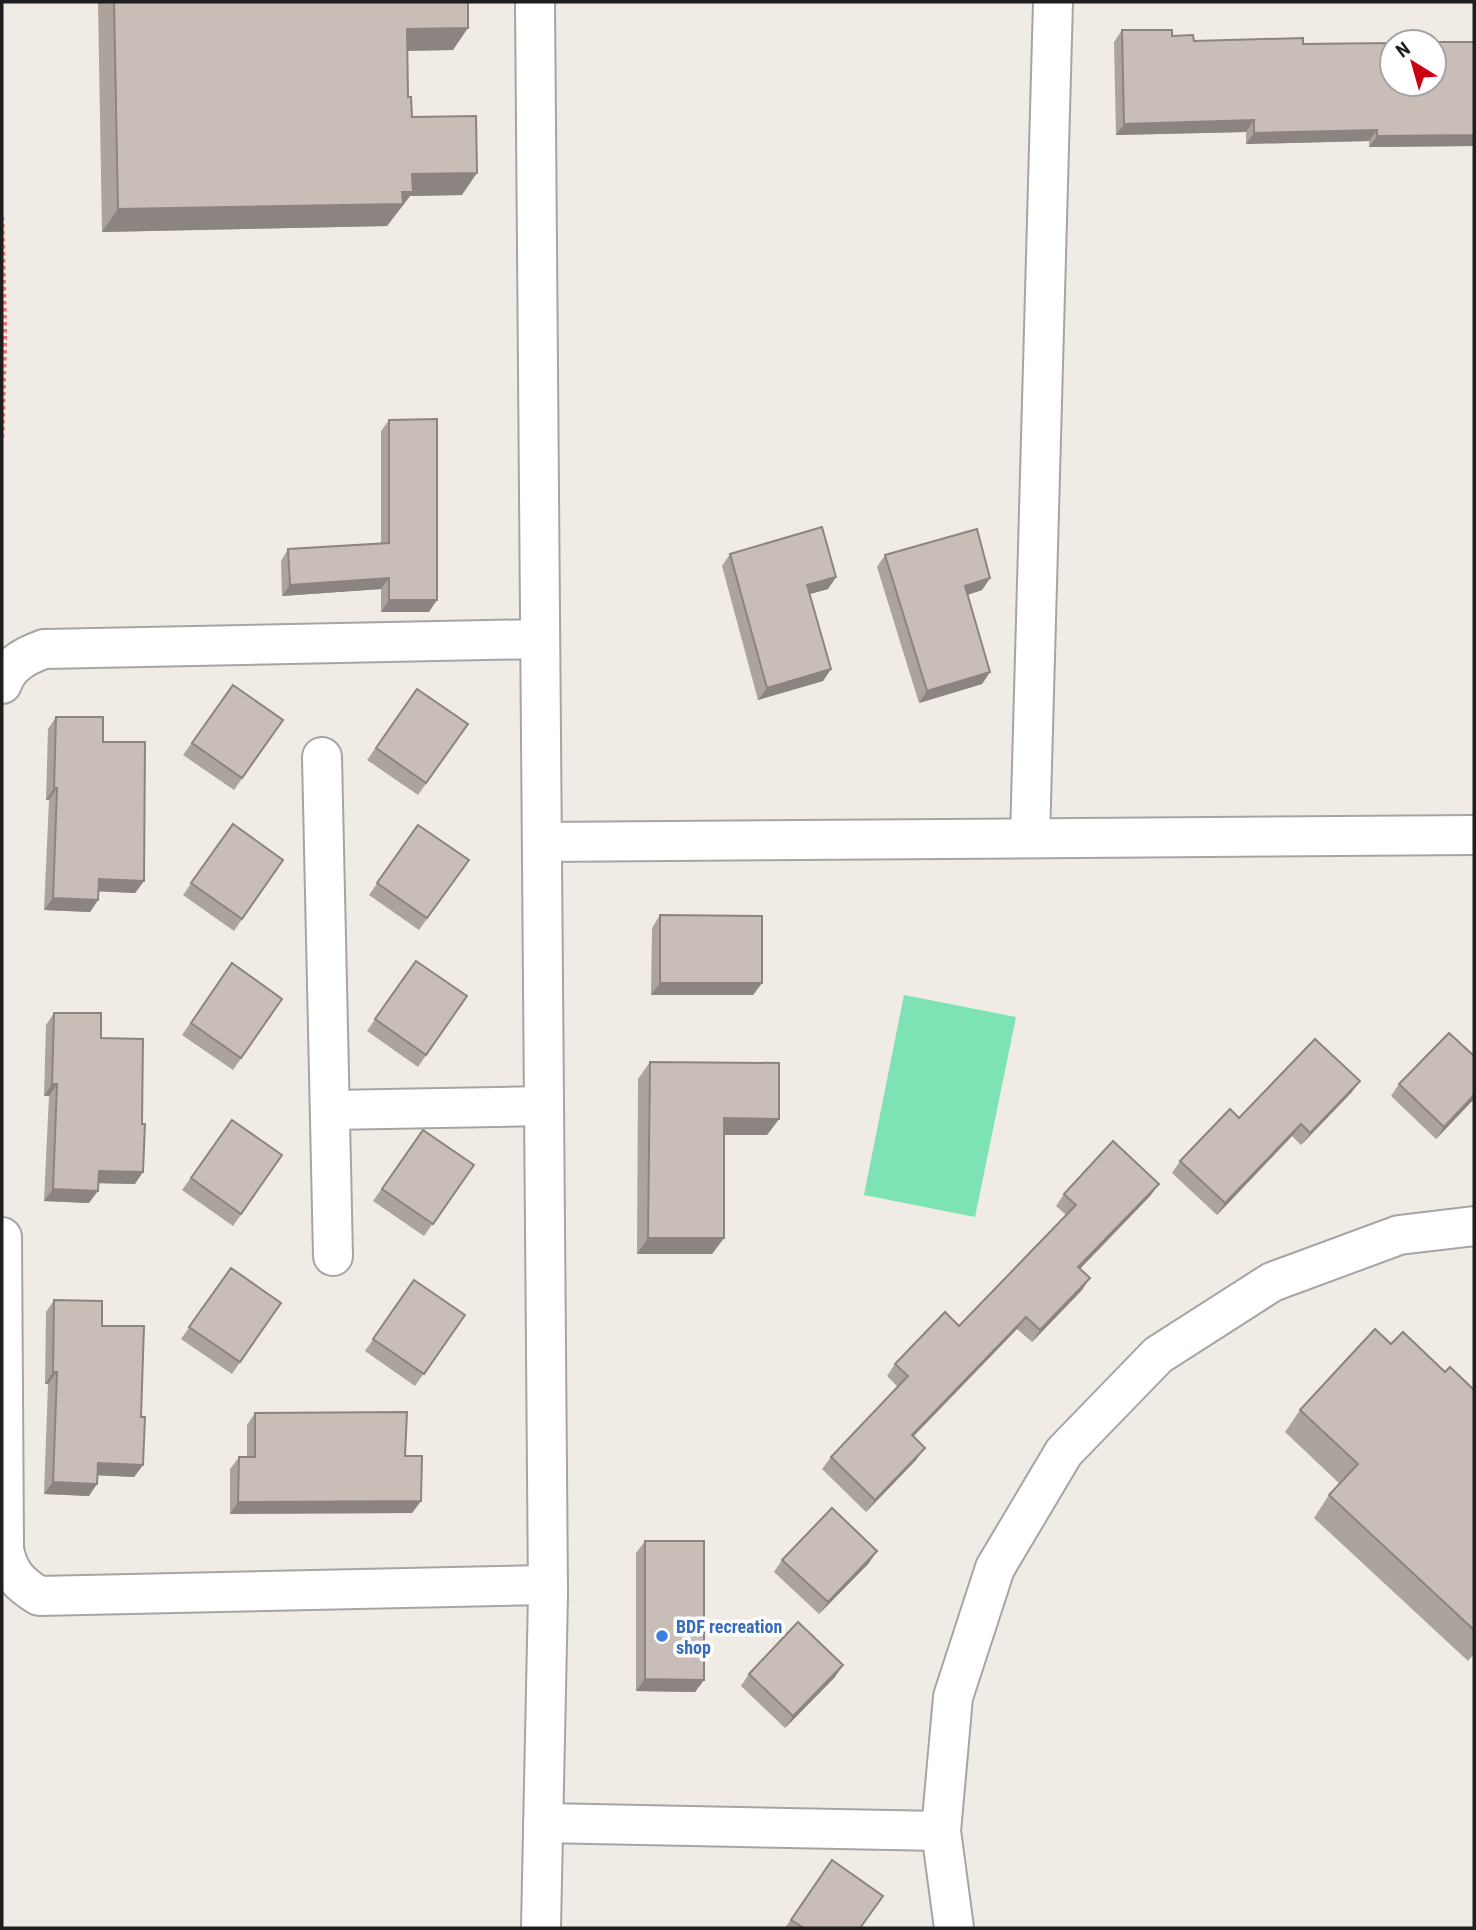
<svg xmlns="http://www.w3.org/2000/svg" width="1476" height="1930" font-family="'Roboto Condensed',sans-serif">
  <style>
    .pitch { fill: #7ee3b4 }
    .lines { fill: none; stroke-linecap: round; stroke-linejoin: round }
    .minor-casing { stroke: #a5a5a5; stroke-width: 42 }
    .path { stroke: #ff6a66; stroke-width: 4.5; stroke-dasharray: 3.5 3.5; stroke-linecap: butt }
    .minor { stroke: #fff; stroke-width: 38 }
    .wall { fill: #aca39d }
    .shaded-wall { fill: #8c8480 }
    .building { fill: #c8bdb7; stroke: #8c8480; stroke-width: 2 }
    .shop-dot { fill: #3f7fe0; stroke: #fff; stroke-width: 2.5 }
    .labels { text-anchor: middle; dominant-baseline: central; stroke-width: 7; stroke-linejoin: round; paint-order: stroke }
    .shop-label { font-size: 18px; font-weight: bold; fill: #366cbe; stroke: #fff; text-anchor: start }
  </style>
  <rect width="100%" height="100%" fill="#f0ebe4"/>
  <path class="pitch" d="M904,995l112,22 -41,200 -111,-22z"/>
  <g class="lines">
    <defs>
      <g id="minor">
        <path d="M535,2l13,1592 -7,334"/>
        <path d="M2,684c7,-20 23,-28 42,-35l496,-10"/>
        <path d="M322,757l11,499"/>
        <path d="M1030,838l23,-836"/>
        <path d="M542,842l932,-7"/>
        <path d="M330,1110l214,-4"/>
        <path d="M2,1237l2,312c4,23 15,35 35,47l509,-11"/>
        <path d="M543,1823l398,8"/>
        <path d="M954,1928l-13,-97 12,-134 42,-129 69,-116 94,-97 114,-73 127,-47 75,-9"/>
      </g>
    </defs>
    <use href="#minor" class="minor-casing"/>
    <path class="path" d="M2,217l3,117 -3,105"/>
    <use href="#minor" class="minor"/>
  </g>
  <g class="wall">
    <path d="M98,2h370l-15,48 -46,1 1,46 4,20 50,78 -52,1 -23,30 -285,6z"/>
    <path d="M1122,30l50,6 22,5 109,3 171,-2v104l-105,1v-6l-123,3v-12l-130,3 -2,-93z"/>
    <path d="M389,420l40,192h-48v-23l-99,7 -1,-35 7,-12 93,-5v-113z"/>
    <path d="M730,554l106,23 -8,12 -18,5 21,75 -8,12 -65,19 -36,-134z"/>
    <path d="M885,555l105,23 -8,12 -14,5 22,77 -8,12 -63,19 -42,-136z"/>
    <path d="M233,685l50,35 -49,70 -51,-35z"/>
    <path d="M417,689l51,35 -50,71 -51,-35z"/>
    <path d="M56,717l47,25 41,139 -9,12 -37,-2v9l-8,12 -46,-2 5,-110h-3l2,-71z"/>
    <path d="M233,824l50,36 -49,71 -51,-36z"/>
    <path d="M418,825l51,35 -50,70 -50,-35z"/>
    <path d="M660,915l102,68 -9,12h-102l1,-67z"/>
    <path d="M416,961l51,35 -49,71 -51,-36z"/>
    <path d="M232,963l50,36 -49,71 -51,-35z"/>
    <path d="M54,1013l47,25 34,146 -37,-1 -9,20 -45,-2 5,-105h-5l2,-71z"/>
    <path d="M1474,1056v43l-38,40 -45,-43 8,-12z"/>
    <path d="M650,1062l129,57 -12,16h-43v103l-12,16h-75l1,-175z"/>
    <path d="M1360,1081l-9,12 -50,52 -9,-9 -75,79 -45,-42 8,-12 59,-43z"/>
    <path d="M232,1120l50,35 -49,71 -51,-36z"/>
    <path d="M423,1130l51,35 -50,71 -51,-35z"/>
    <path d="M1159,1184l-9,12 -70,73 2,21 -50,52 -15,-13 -104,108 3,23 -50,52 -44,-43 9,-12 67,-70 -11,-11 8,-12 64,-38 107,-111 -10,-9 8,-12z"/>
    <path d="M231,1268l50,35 -49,71 -51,-35z"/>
    <path d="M414,1280l51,35 -50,71 -50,-35z"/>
    <path d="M54,1300l48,26 39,91 2,48 -9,12 -37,-2 -8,21 -45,-2 4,-110h-3l1,-72z"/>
    <path d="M1391,1344l54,28 29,18v264l-6,7 -154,-143 15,-23 11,-11 -55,-52 15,-22z"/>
    <path d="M255,1413l150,43 16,45 -9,12 -182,1v-45l9,-12h8v-32z"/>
    <path d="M645,1541l59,139 -9,12 -59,-1v-138z"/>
    <path d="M782,1560l87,3 -50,51 -45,-42z"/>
    <path d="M749,1674l86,3 -50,51 -44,-42z"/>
    <path d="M832,1860l28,68h-75z"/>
  </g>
  <g class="shaded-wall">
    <path d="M468,28l-15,22 -62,1 16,-22z"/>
    <path d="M1254,120l-8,12 -130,3 8,-11z"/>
    <path d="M1377,130l-8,11 -123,3 8,-11z"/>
    <path d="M1474,135v11l-105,1 8,-11z"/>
    <path d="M477,173l-15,22 -52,1 -23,30 -285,6 16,-23 294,-35z"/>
    <path d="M836,577l-8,12 -29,8 8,-12z"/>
    <path d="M389,578l-8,11 -99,7 8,-11z"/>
    <path d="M990,578l-8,12 -25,8 8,-12z"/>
    <path d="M389,600h48l-8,12h-48z"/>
    <path d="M831,669l-8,12 -65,19 9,-12z"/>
    <path d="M990,672l-8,12 -63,19 8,-12z"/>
    <path d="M54,788h3l-8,12h-3z"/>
    <path d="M99,879l45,2 -9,12 -45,-2z"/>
    <path d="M53,898l45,2 -8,12 -46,-2z"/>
    <path d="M660,983h102l-9,12h-102z"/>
    <path d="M1360,1081l-9,12 -50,52 9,-12z"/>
    <path d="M52,1084h5l-8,12h-5z"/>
    <path d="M1474,1095v4l-38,40 8,-12z"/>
    <path d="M724,1118l55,1 -12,16h-55z"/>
    <path d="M1301,1124l-9,12 -75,79 8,-12z"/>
    <path d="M99,1171l44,1 -8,12 -45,-1z"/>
    <path d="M1159,1184l-9,12 -80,83 8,-12z"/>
    <path d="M53,1189l45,2 -9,12 -45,-2z"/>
    <path d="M648,1238h76l-12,16h-75z"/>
    <path d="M1090,1278l-8,12 -50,52 8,-12z"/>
    <path d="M1026,1317l-9,12 -114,118 9,-12z"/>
    <path d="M53,1372h4l-9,12h-3z"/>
    <path d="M925,1448l-9,12 -50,52 9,-12z"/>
    <path d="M98,1463l45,2 -9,12 -44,-2z"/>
    <path d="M53,1482l44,2 -8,12 -45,-2z"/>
    <path d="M421,1501l-9,12 -182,1 8,-12z"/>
    <path d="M877,1551l-8,12 -50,51 9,-12z"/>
    <path d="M843,1665l-8,12 -50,51 8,-12z"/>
    <path d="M645,1679l59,1 -9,12 -59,-1z"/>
  </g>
  <g class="building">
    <path d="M114,2h354v26l-61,1 1,68h3l1,20 64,-1 1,57 -65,1 1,18h-11l1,12 -285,5z"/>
    <path d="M1122,30h50v6l21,-1 1,6 109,-3v6l89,-1v41h42v-42h40v93l-97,1v-6l-123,3v-13l-130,4z"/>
    <path d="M437,419v181h-48v-22l-99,7 -2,-36 101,-6v-123z"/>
    <path d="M822,527l14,50 -29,8 24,84 -64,19 -37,-134z"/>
    <path d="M977,529l13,49 -25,8 25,86 -63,19 -42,-136z"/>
    <path d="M233,685l50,35 -41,58 -50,-35z"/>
    <path d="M417,689l51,35 -42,59 -50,-35z"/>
    <path d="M56,717h47v25h42l-1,139 -45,-2 -1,21 -45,-2 4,-110h-3z"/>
    <path d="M233,824l50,36 -41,59 -51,-36z"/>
    <path d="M418,825l51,35 -42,58 -50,-35z"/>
    <path d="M660,915l102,1v67h-102z"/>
    <path d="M416,961l51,35 -41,59 -51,-36z"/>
    <path d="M232,963l50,36 -41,59 -50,-35z"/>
    <path d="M54,1013h47v25l42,1 -1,85h3l-2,48 -44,-1 -1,20 -45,-2 4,-105h-5z"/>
    <path d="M1449,1033l25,23v39l-30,32 -45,-43z"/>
    <path d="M1315,1039l45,42 -50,52 -9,-9 -76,79 -45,-42 50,-52 9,9z"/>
    <path d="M650,1062l129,1v56l-55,-1v120h-76z"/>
    <path d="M232,1120l50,35 -41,59 -50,-36z"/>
    <path d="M423,1130l51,35 -41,59 -51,-35z"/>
    <path d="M1113,1141l46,43 -81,83 12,11 -50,52 -14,-13 -114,118 13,13 -50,52 -44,-43 77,-81 -13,-12 50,-52 14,14 117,-121 -12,-11z"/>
    <path d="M231,1268l50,35 -41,59 -51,-35z"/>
    <path d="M414,1280l51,35 -41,59 -51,-35z"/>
    <path d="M54,1300l48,1v25h42l-3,91h4l-2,48 -45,-2 -1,21 -44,-2 4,-110h-4z"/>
    <path d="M1375,1329l16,15 12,-12 42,40 5,-5 24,23v240l-145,-135 29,-31 -58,-54z"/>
    <path d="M407,1412l-2,44h17l-1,45 -183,1 1,-45h16v-44z"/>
    <path d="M832,1508l45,43 -49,51 -46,-42z"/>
    <path d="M645,1541h59v139l-59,-1z"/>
    <path d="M798,1622l45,43 -50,51 -44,-42z"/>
    <path d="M832,1860l51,36 -23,32h-56l-13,-8z"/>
  </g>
  <circle class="shop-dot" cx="662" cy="1636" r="7"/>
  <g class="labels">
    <g class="shop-label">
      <text x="676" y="1626">BDF recreation<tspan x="676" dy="21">shop</tspan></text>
    </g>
  </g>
  <rect width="1476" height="1930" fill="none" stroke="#1e1e1e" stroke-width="7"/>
  <g transform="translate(1413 63) rotate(323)"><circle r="33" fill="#ffffff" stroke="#a5a5a5" stroke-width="2"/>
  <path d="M0-5L12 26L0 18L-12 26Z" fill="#cd000f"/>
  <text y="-10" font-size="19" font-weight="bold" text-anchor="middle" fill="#1e1e1e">N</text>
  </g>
</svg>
